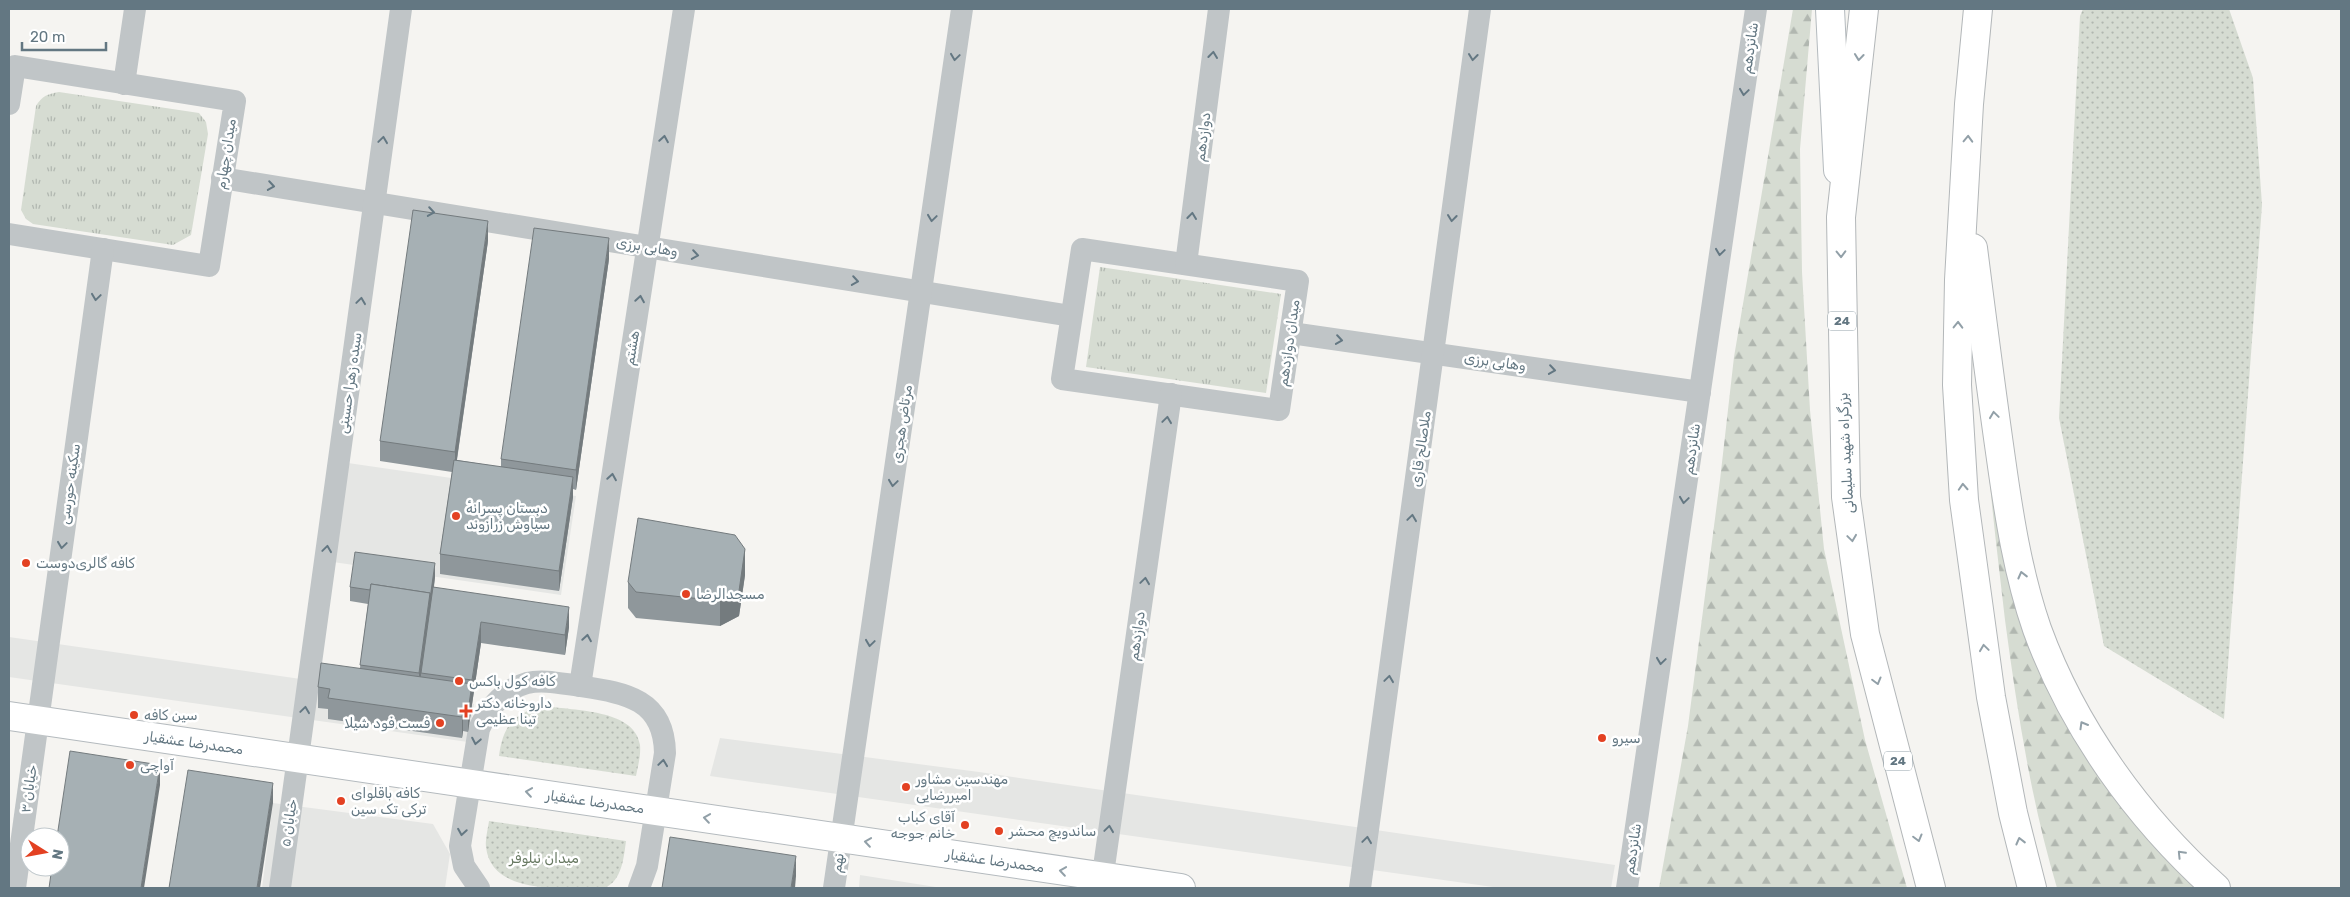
<svg xmlns="http://www.w3.org/2000/svg" width="2350" height="897" font-family="Rubik,Cairo,sans-serif">
  <style>
    .built { fill: #e5e6e4 }
    .grass { fill: url(#grass-tufts) }
    .forest { fill: url(#forest-firs) }
    .garden { fill: url(#garden-dots) }
    .lines { fill: none; stroke-linecap: round; stroke-linejoin: round }
    .secondary-casing { stroke: #b4babe; stroke-width: 30 }
    .highway-casing { stroke: #b3b7b9; stroke-width: 30 }
    .street { stroke: #c0c5c7; stroke-width: 22 }
    .secondary { stroke: #fff; stroke-width: 28 }
    .highway { stroke: #fff; stroke-width: 28 }
    .wall { fill: #8f979b }
    .shaded-wall { fill: #747b7e }
    .building { fill: #a6b0b4; stroke: #747b7e }
    .oneway { stroke: #637782 }
    .oneway2 { stroke: #92a0a8 }
    .poi-dot { fill: #e34122; stroke: #fff; stroke-width: 2 }
    .labels { text-anchor: middle; dominant-baseline: central; stroke-width: 5; stroke-linejoin: round; paint-order: stroke }
    .shield { fill: #fff; stroke: #92a0a8; stroke-width: 1 }
    .shield-label { font-size: 12px; font-weight: bold; fill: #637782 }
    .street-label { font-size: 14px; fill: #637782; stroke: #fff }
    .poi-label { font-size: 14px; fill: #637782; stroke: #fff; text-anchor: start }
    .park-label { font-size: 14px; fill: #687962; stroke: #fff }
  </style>
  <defs>
    <pattern id="grass-tufts" width="24" height="20" patternUnits="userSpaceOnUse" patternTransform="scale(1.25)"><rect width="24" height="20" fill="#d6dcd2"/><path d="M3 7l-1-3M5 7V3M7 7l1-3M15 17l-1-3M17 17v-4M19 17l1-3" fill="none" stroke="#b1b7b0"/></pattern>
    <pattern id="forest-firs" width="22" height="20" patternUnits="userSpaceOnUse" patternTransform="scale(1.25)"><rect width="22" height="20" fill="#d6dcd2"/><path d="M5 1l3.5 6h-7zM16 11l3.5 6h-7z" fill="#b1b7b0"/></pattern>
    <pattern id="garden-dots" width="8" height="8" patternUnits="userSpaceOnUse" patternTransform="scale(1.25)"><rect width="8" height="8" fill="#d6dcd2"/><path d="M2 2h.1M6 6h.1" fill="none" stroke="#b1b7b0" stroke-width="1.8" stroke-linecap="round"/></pattern>
  </defs>
  <rect width="100%" height="100%" fill="#f5f4f1"/>
  <g class="built">
    <path d="M348,463l228,33 -15,99 -228,-33z"/>
    <path d="M9,637l465,67 -6,38 -459,-65z"/>
    <path d="M720,738l259,34 636,93 -4,23h-111l-790,-112z"/>
    <path d="M273,803l160,21 17,30 -5,34h-183z"/>
    <path d="M860,875l82,13h-83z"/>
  </g>
  <g class="grass">
    <path d="M59,92l140,21 7,9 2,12 -17,101 -18,10 -140,-21 -7,-5 -5,-9 15,-104c6,-10 11,-12 23,-14z"/>
    <path d="M1100,267l181,27 -15,99 -180,-26z"/>
  </g>
  <g class="forest">
    <path d="M1793,9h19l-12,140 2,123 8,138 14,139 41,191 42,148h-248l29,-162 32,-246 14,-123z"/>
    <path d="M1986,434l49,210 169,244h-147c-26,-87 -40,-178 -52,-268 -7,-62 -15,-123 -19,-186z"/>
  </g>
  <g class="garden">
    <path d="M2083,9h146l24,69 9,127 -38,514 -120,-73 -45,-228 21,-402z"/>
    <path d="M546,706c28,5 89,3 94,39 1,10 -2,21 -4,31l-137,-20c4,-30 15,-45 47,-50z"/>
    <path d="M489,821l137,20c-2,15 -4,41 -22,47 -10,4 -27,0 -38,0 -30,0 -76,-3 -80,-41 -1,-8 2,-18 3,-26z"/>
  </g>
  <g class="lines">
    <defs>
      <g id="secondary">
        <path d="M1830,9l8,161"/>
        <path d="M9,716l1172,172"/>
      </g>
      <g id="highway">
        <path d="M1864,9l-23,208 5,280 19,137 66,254"/>
        <path d="M1978,9l-9,95 -10,176 -2,105 7,115 27,197 22,116 19,75"/>
        <path d="M1973,248c9,71 18,141 28,211 8,57 17,115 36,170 36,99 101,189 179,259"/>
      </g>
    </defs>
    <use href="#secondary" class="secondary-casing"/>
    <use href="#highway" class="highway-casing"/>
    <g class="street">
      <path d="M124,84l11,-75"/>
      <path d="M9,104l6,-38 220,35 -26,165 -200,-32"/>
      <path d="M222,178l849,138"/>
      <path d="M1082,249l216,32 -19,129 -217,-31z"/>
      <path d="M1186,264l33,-255"/>
      <path d="M1291,333l409,59"/>
      <path d="M580,686l104,-677"/>
      <path d="M15,888l88,-639"/>
      <path d="M280,888l121,-879"/>
      <path d="M479,888l-15,-22 -4,-20 19,-117c10,-22 24,-39 48,-46 17,-4 36,1 53,3 44,7 84,12 85,67l-18,113 -8,22"/>
      <path d="M834,888l128,-879"/>
      <path d="M1101,888l70,-494"/>
      <path d="M1360,888l120,-879"/>
      <path d="M1627,888l129,-879"/>
    </g>
    <use href="#secondary" class="secondary"/>
    <use href="#highway" class="highway"/>
  </g>
  <g class="wall">
    <path d="M488,241l-31,219 44,7v-8l108,-200 -33,231 -3,-1v8l-14,94 -119,-17v-20l12,-82 -72,-11v-20z"/>
    <path d="M745,575l-6,41 -19,10 -84,-8 -8,-10v-26z"/>
    <path d="M435,577l-1,10 135,40 -4,28 -84,-12 -13,89 -5,-1 -1,7 -134,-19v-10l-10,-1v-21l42,-19 8,-64 -18,-3v-14z"/>
  </g>
  <g class="shaded-wall">
    <path d="M488,221v20l-33,231v-20z"/>
    <path d="M609,238v21l-33,231v-20z"/>
    <path d="M573,477v20l-14,94v-20z"/>
    <path d="M745,549v26l-6,41 -19,10v-25z"/>
    <path d="M435,563v14l-13,96h-1v6l-2,15v-21l11,-80z"/>
    <path d="M569,607v20l-4,28v-20z"/>
    <path d="M481,622v21l-13,89v-21z"/>
    <path d="M463,711v20l-1,7v-21z"/>
    <path d="M160,765v20l-16,103h-3z"/>
    <path d="M273,783v20l-13,85h-3z"/>
    <path d="M796,856v20l-1,12h-4z"/>
  </g>
  <g class="building">
    <path d="M413,210l75,11 -33,231 -75,-11z"/>
    <path d="M534,228l75,10 -33,232 -75,-11z"/>
    <path d="M454,460l119,17 -14,94 -119,-17z"/>
    <path d="M638,518l97,17 10,14 -6,42 -19,10 -84,-9 -8,-10z"/>
    <path d="M355,552l80,11 -5,36v-6l-59,-9 -1,6 -20,-3z"/>
    <path d="M371,584l59,9 -11,80 -59,-8z"/>
    <path d="M433,587l136,20 -4,28 -84,-13 -9,58 -51,-7z"/>
    <path d="M321,663l151,21 -4,27h-5l-1,6 -134,-19 2,-9 -12,-2z"/>
    <path d="M70,751l90,14 -19,123h-92l3,-21h8v-30h-3z"/>
    <path d="M188,770l85,13 -16,105h-88z"/>
    <path d="M670,837l126,19 -5,32h-129z"/>
  </g>
  <defs><path id="oneway-chevron" d="M-2-3.5L2.5 0L-2 3.5" fill="none" stroke-width="1.6" stroke-linecap="round" stroke-linejoin="round" transform="scale(1.25)"/></defs>
  <g class="oneway">
    <use href="#oneway-chevron" transform="translate(1213 55) rotate(-83)"/>
    <use href="#oneway-chevron" transform="translate(955 57) rotate(98)"/>
    <use href="#oneway-chevron" transform="translate(1473 57) rotate(97)"/>
    <use href="#oneway-chevron" transform="translate(1744 92) rotate(98)"/>
    <use href="#oneway-chevron" transform="translate(664 139) rotate(-81)"/>
    <use href="#oneway-chevron" transform="translate(383 140) rotate(-82)"/>
    <use href="#oneway-chevron" transform="translate(271 186) rotate(9)"/>
    <use href="#oneway-chevron" transform="translate(431 212) rotate(9)"/>
    <use href="#oneway-chevron" transform="translate(1192 216) rotate(-83)"/>
    <use href="#oneway-chevron" transform="translate(932 218) rotate(98)"/>
    <use href="#oneway-chevron" transform="translate(1452 218) rotate(97)"/>
    <use href="#oneway-chevron" transform="translate(1720 252) rotate(98)"/>
    <use href="#oneway-chevron" transform="translate(695 255) rotate(9)"/>
    <use href="#oneway-chevron" transform="translate(855 281) rotate(9)"/>
    <use href="#oneway-chevron" transform="translate(96 297) rotate(98)"/>
    <use href="#oneway-chevron" transform="translate(640 299) rotate(-81)"/>
    <use href="#oneway-chevron" transform="translate(361 301) rotate(-82)"/>
    <use href="#oneway-chevron" transform="translate(1339 340) rotate(8)"/>
    <use href="#oneway-chevron" transform="translate(1552 370) rotate(8)"/>
    <use href="#oneway-chevron" transform="translate(1167 420) rotate(-82)"/>
    <use href="#oneway-chevron" transform="translate(612 477) rotate(-81)"/>
    <use href="#oneway-chevron" transform="translate(893 483) rotate(98)"/>
    <use href="#oneway-chevron" transform="translate(1684 500) rotate(98)"/>
    <use href="#oneway-chevron" transform="translate(1412 518) rotate(-82)"/>
    <use href="#oneway-chevron" transform="translate(62 545) rotate(98)"/>
    <use href="#oneway-chevron" transform="translate(327 549) rotate(-82)"/>
    <use href="#oneway-chevron" transform="translate(1145 581) rotate(-82)"/>
    <use href="#oneway-chevron" transform="translate(587 638) rotate(-81)"/>
    <use href="#oneway-chevron" transform="translate(870 643) rotate(98)"/>
    <use href="#oneway-chevron" transform="translate(1661 661) rotate(98)"/>
    <use href="#oneway-chevron" transform="translate(1389 679) rotate(-82)"/>
    <use href="#oneway-chevron" transform="translate(305 710) rotate(-82)"/>
    <use href="#oneway-chevron" transform="translate(476 741) rotate(101)"/>
    <use href="#oneway-chevron" transform="translate(663 763) rotate(-82)"/>
    <use href="#oneway-chevron" transform="translate(1109 829) rotate(-82)"/>
    <use href="#oneway-chevron" transform="translate(462 832) rotate(99)"/>
    <use href="#oneway-chevron" transform="translate(1367 840) rotate(-82)"/>
  </g>
  <g class="oneway2">
    <use href="#oneway-chevron" transform="translate(1859 57) rotate(96)"/>
    <use href="#oneway-chevron" transform="translate(1968 139) rotate(-88)"/>
    <use href="#oneway-chevron" transform="translate(1841 254) rotate(89)"/>
    <use href="#oneway-chevron" transform="translate(1958 325) rotate(-89)"/>
    <use href="#oneway-chevron" transform="translate(1994 415) rotate(-98)"/>
    <use href="#oneway-chevron" transform="translate(1963 487) rotate(-93)"/>
    <use href="#oneway-chevron" transform="translate(1852 538) rotate(82)"/>
    <use href="#oneway-chevron" transform="translate(2022 575) rotate(-104)"/>
    <use href="#oneway-chevron" transform="translate(1984 648) rotate(-98)"/>
    <use href="#oneway-chevron" transform="translate(1877 681) rotate(75)"/>
    <use href="#oneway-chevron" transform="translate(2083 725) rotate(-120)"/>
    <use href="#oneway-chevron" transform="translate(529 792) rotate(-172)"/>
    <use href="#oneway-chevron" transform="translate(707 818) rotate(-172)"/>
    <use href="#oneway-chevron" transform="translate(1918 838) rotate(75)"/>
    <use href="#oneway-chevron" transform="translate(2020 841) rotate(-104)"/>
    <use href="#oneway-chevron" transform="translate(868 842) rotate(-172)"/>
    <use href="#oneway-chevron" transform="translate(2181 854) rotate(-134)"/>
    <use href="#oneway-chevron" transform="translate(1063 871) rotate(-172)"/>
  </g>
  <g class="poi-dot">
    <circle cx="456" cy="516" r="5"/>
    <circle cx="26" cy="563" r="5"/>
    <circle cx="686" cy="594" r="5"/>
    <circle cx="459" cy="681" r="5"/>
    <path d="M463.5 703.5h5v5h5v5h-5v5h-5v-5h-5v-5h5z"/>
    <circle cx="134" cy="715" r="5"/>
    <circle cx="440" cy="723" r="5"/>
    <circle cx="1602" cy="738" r="5"/>
    <circle cx="130" cy="765" r="5"/>
    <circle cx="906" cy="787" r="5"/>
    <circle cx="341" cy="801" r="5"/>
    <circle cx="965" cy="825" r="5"/>
    <circle cx="999" cy="831" r="5"/>
  </g>
  <g class="labels">
    <g class="shield">
      <rect x="1828" y="311.5" width="28" height="19" rx="4"/>
      <rect x="1884" y="751.5" width="28" height="19" rx="4"/>
    </g>
    <g class="shield-label">
      <text x="1842" y="321">24</text>
      <text x="1898" y="761">24</text>
    </g>
    <g class="street-label">
      <text transform="translate(1750 48) rotate(-82)">شانزدهم</text>
      <text transform="translate(1203 137) rotate(-83)">دوازدهم</text>
      <text transform="translate(226 154) rotate(-81)">میدان چهارم</text>
      <text transform="translate(647 247) rotate(9)">وهابی برزی</text>
      <text transform="translate(1289 343) rotate(-82)">میدان دوازدهم</text>
      <text transform="translate(632 348) rotate(-81)">هشتم</text>
      <text transform="translate(1495 362) rotate(8)">وهابی برزی</text>
      <text transform="translate(350 383) rotate(-82)">سیده زهرا حسینی</text>
      <text transform="translate(902 424) rotate(-82)">مرتاض هجری</text>
      <text transform="translate(1421 449) rotate(-82)">ملاصالح قاری</text>
      <text transform="translate(1692 449) rotate(-82)">شانزدهم</text>
      <text transform="translate(1846 453) rotate(-93)">بزرگراه شهید سلیمانی</text>
      <text transform="translate(70 484) rotate(-82)">سکینه حورسی</text>
      <text transform="translate(1137 636) rotate(-82)">دوازدهم</text>
      <text transform="translate(194 743) rotate(8)">محمدرضا عشقیار</text>
      <text transform="translate(29 789) rotate(-82)">خیابان ۳</text>
      <text transform="translate(595 802) rotate(8)">محمدرضا عشقیار</text>
      <text transform="translate(289 823) rotate(-82)">خیابان ۵</text>
      <text transform="translate(1633 849) rotate(-82)">شانزدهم</text>
      <text transform="translate(995 861) rotate(8)">محمدرضا عشقیار</text>
      <text transform="translate(838 863) rotate(-82)">نهم</text>
    </g>
    <g class="poi-label">
      <text x="466" y="508">دبستان پسرانهٔ<tspan x="466" dy="16">سیاوش زرازوند</tspan></text>
      <text x="36" y="563">کافه گالری‌دوست</text>
      <text x="696" y="594">مسجدالرضا</text>
      <text x="469" y="681">کافه کول باکس</text>
      <text x="476" y="703">داروخانه دکتر<tspan x="476" dy="16">تینا عظیمی</tspan></text>
      <text x="144" y="715">سین کافه</text>
      <text x="430" y="723" text-anchor="end">فست فود شیلا</text>
      <text x="1612" y="738">سیرو</text>
      <text x="140" y="765">آواچی</text>
      <text x="916" y="779">مهندسین مشاور<tspan x="916" dy="16">امیررضایی</tspan></text>
      <text x="351" y="793">کافه باقلوای<tspan x="351" dy="16">ترکی تک سین</tspan></text>
      <text x="955" y="817" text-anchor="end">آقای کباب<tspan x="955" dy="16">خانم جوجه</tspan></text>
      <text x="1009" y="831">ساندویچ محشر</text>
    </g>
    <g class="park-label">
      <text x="544" y="858">میدان نیلوفر</text>
    </g>
  </g>
  <rect width="2350" height="897" fill="none" stroke="#637782" stroke-width="20"/>
  <g transform="translate(45 852) rotate(101)"><circle r="24" fill="#ffffff" stroke="#c1c9cd"/>
  <path d="M0-4L9 19L0 12L-9 19Z" fill="#e34122"/>
  <text y="-8" font-size="14" font-weight="bold" text-anchor="middle" fill="#637782">N</text>
  </g>
  <path d="M22 42v8h84v-8" fill="none" stroke="#637782" stroke-width="2.5"/>
  <text x="30" y="42" font-size="15" fill="#637782" stroke="#ffffff" stroke-width="4" paint-order="stroke">20 m</text>
</svg>
